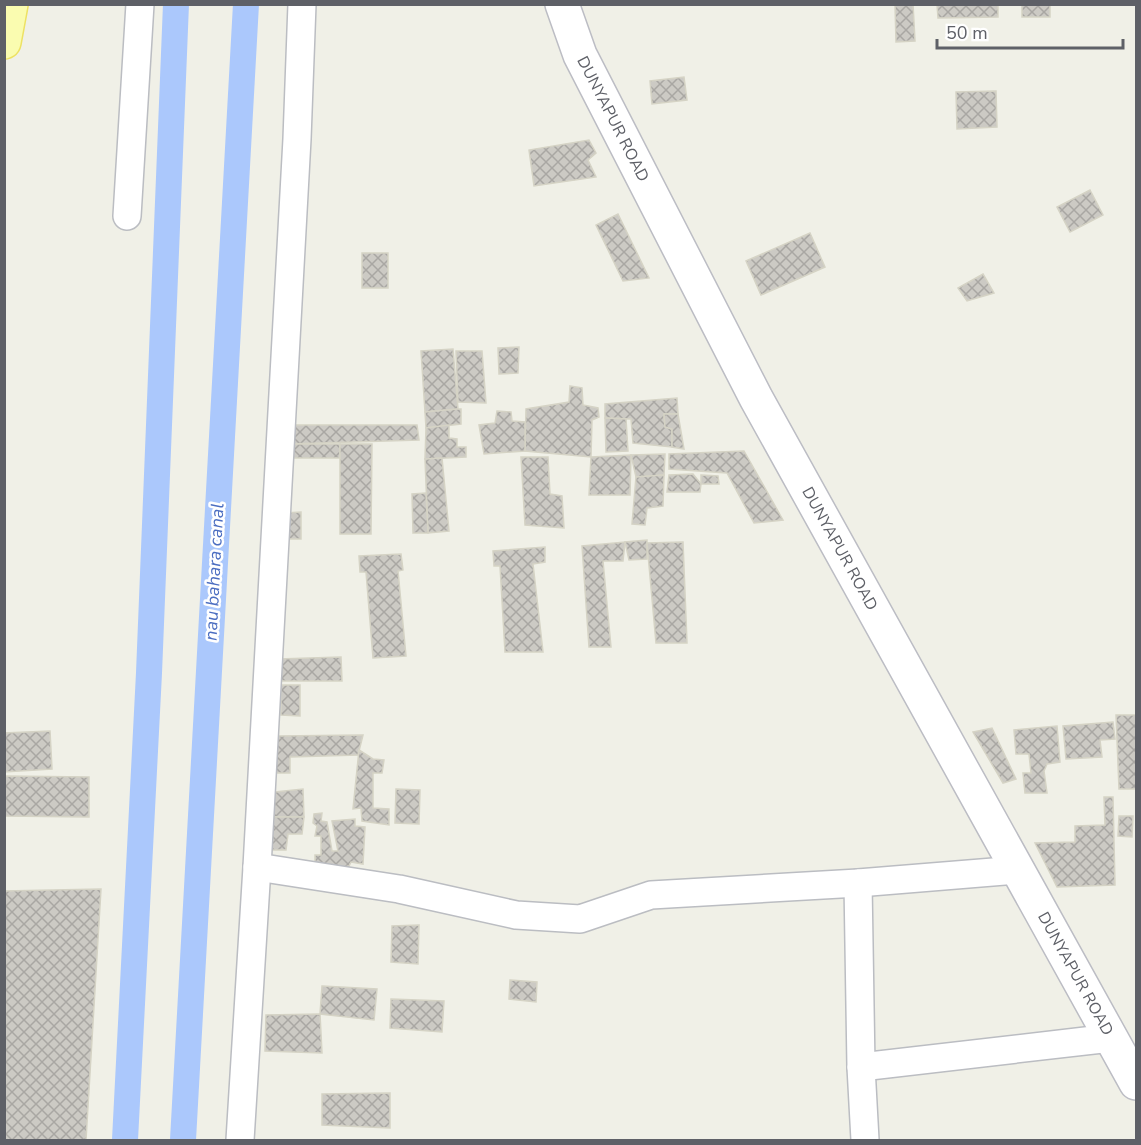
<svg xmlns="http://www.w3.org/2000/svg" width="1141" height="1145" font-family="'Nunito Sans',sans-serif">
  <style>
    .lines { fill: none; stroke-linecap: round; stroke-linejoin: round }
    .canal { stroke: #abc8fc; stroke-width: 26 }
    .building { fill: url(#building-cross-hatch); stroke: #d5d3c5; stroke-width: 1.5 }
    .street-casing { stroke: #bbbdc2; stroke-width: 30 }
    .secondary-casing { stroke: #bcbdc4; stroke-width: 36 }
    .primary-casing { stroke: #ede263; stroke-width: 36 }
    .street { stroke: #fff; stroke-width: 27 }
    .secondary { stroke: #fff; stroke-width: 33 }
    .primary { stroke: #fafcb0; stroke-width: 33 }
    .labels { text-anchor: middle; dominant-baseline: central; stroke-width: 5; stroke-linejoin: round; paint-order: stroke }
    .street-label { font-size: 16px; fill: #5e6067; stroke: #fff }
    .water-label { font-size: 18px; font-style: italic; fill: #4c6ec1; stroke: #fff }
  </style>
  <defs>
    <pattern id="building-cross-hatch" width="8" height="8" patternUnits="userSpaceOnUse" patternTransform="scale(1.5)"><rect width="8" height="8" fill="#cccac4"/><path d="M0 0l8 8M0 8l8-8" fill="none" stroke="#a9a7a3"/></pattern>
  </defs>
  <rect width="100%" height="100%" fill="#f0f0e7"/>
  <g class="lines">
    <g class="canal">
      <path d="M125,1140l24,-467 27,-669"/>
      <path d="M183,1140l63,-1136"/>
    </g>
  </g>
  <g class="building">
    <path d="M895,4h18l2,37 -19,1z"/>
    <path d="M937,4h61v13l-60,1z"/>
    <rect x="1022" y="4" width="28" height="13"/>
    <path d="M684,77l3,23 -35,4 -2,-23z"/>
    <path d="M996,91l1,36 -40,2 -1,-37z"/>
    <path d="M589,140l7,13 -8,7 8,17 -62,9 -5,-36z"/>
    <path d="M1090,190l13,25 -33,17 -13,-25z"/>
    <path d="M618,214l31,64 -26,3 -27,-56z"/>
    <path d="M810,233l15,34 -64,28 -15,-34z"/>
    <rect x="362" y="253" width="26" height="35"/>
    <path d="M983,274l11,19 -27,8 -9,-13z"/>
    <path d="M519,347l-1,26 -19,1 -1,-26z"/>
    <path d="M453,349l5,60 -33,3 -4,-61z"/>
    <path d="M456,351h26l4,52 -28,-1z"/>
    <path d="M570,386l12,2 1,17 15,3 1,9 -7,3 -1,37 -66,-6 1,-42 43,-7z"/>
    <path d="M677,398l1,16h-14l1,13 7,2v18l-39,-4 -2,-24 -26,-1v-14z"/>
    <path d="M458,409h3v15l-35,4 -1,-16z"/>
    <path d="M497,411l14,1 1,9 13,1v29l-41,3 -5,-29 16,-2z"/>
    <path d="M664,414h14l6,35 -12,-2v-18l-7,-2z"/>
    <path d="M605,418l21,1 2,32 -22,1z"/>
    <path d="M290,425h127l2,15 -131,4z"/>
    <path d="M449,425v13l8,1v8h9v10l-41,2 1,-31z"/>
    <rect x="288" y="444" width="52" height="14"/>
    <path d="M340,444h32l-1,90h-31z"/>
    <path d="M744,451l39,69 -29,3 -27,-50 -58,-4v-15z"/>
    <path d="M665,454l-1,21 -28,2 -5,-22z"/>
    <path d="M631,455l-1,40h-41l2,-38z"/>
    <path d="M521,457h27l2,37 12,2 2,32 -39,-3z"/>
    <path d="M442,458l7,73 -21,2 -3,-74z"/>
    <path d="M693,474l8,10 -1,8h-33l2,-17z"/>
    <path d="M664,475l-1,31 -16,2 -2,17 -13,-1 4,-47z"/>
    <path d="M701,475l17,1 1,8h-18z"/>
    <path d="M426,493l2,40h-15l-1,-39z"/>
    <path d="M301,512v27h-14l-2,-26z"/>
    <path d="M647,540v19l-18,1 -4,-18z"/>
    <path d="M625,542l-2,19h-20l8,86h-22l-7,-101z"/>
    <path d="M683,542l4,101h-31l-9,-100z"/>
    <path d="M545,547v15l-12,2 10,88h-38l-5,-86h-6l-1,-15z"/>
    <path d="M401,554l2,16 -5,1 8,85 -33,2 -7,-86h-6l-1,-16z"/>
    <path d="M341,657l1,24h-63v-22z"/>
    <path d="M281,685h19v31l-19,-1z"/>
    <path d="M1116,715h20v74h-17z"/>
    <path d="M1113,722l2,17 -15,1 2,17 -36,2 -3,-33z"/>
    <path d="M1057,726l3,36 -13,2 -3,7 3,22h-22l-2,-20h8l-2,-19h-13l-2,-24z"/>
    <path d="M992,728l24,51 -13,4 -30,-51z"/>
    <path d="M50,731l2,38 -48,3v-39z"/>
    <path d="M363,735l-5,20 -68,2v16h-15l2,-37z"/>
    <path d="M359,750l14,9 11,1 -2,13h-9v35l16,1v16l-27,-4 -1,-13 -8,1z"/>
    <path d="M4,776l85,1v40l-85,-1z"/>
    <path d="M303,789l1,28h-30l1,-25z"/>
    <path d="M396,789l24,1 -1,34 -24,-1z"/>
    <path d="M1104,797h9l2,88 -58,2 -22,-44 40,-1v-16l30,-1z"/>
    <path d="M322,813l-1,8 6,1 5,29h6l-6,-30 23,-2v7l10,1 -2,37 -12,-2 -2,4 -14,3 -20,-3v-11h6v-19h-6l2,-10 -4,-3 1,-9z"/>
    <path d="M1119,816h14l-1,21 -14,-1z"/>
    <path d="M274,817h30l-2,17h-14l-2,16h-15z"/>
    <path d="M101,889l-15,251h-82v-249z"/>
    <path d="M419,925l-1,39 -27,-2 1,-36z"/>
    <path d="M510,980l27,2 -1,20 -27,-3z"/>
    <path d="M322,986l55,3 -3,31 -54,-6z"/>
    <path d="M391,999l53,2 -2,31 -52,-4z"/>
    <path d="M320,1014l2,39 -57,-2 1,-36z"/>
    <path d="M390,1093v35l-68,-3v-31z"/>
  </g>
  <g class="lines">
    <defs>
      <g id="street">
        <path d="M127,216l13,-212"/>
        <path d="M257,867l142,22 117,26 64,4 71,-24 207,-12 160,-13"/>
        <path d="M858,883l3,184 4,73"/>
        <path d="M861,1067l250,-29"/>
        <path d="M240,1140l17,-273 40,-728 5,-135"/>
      </g>
      <g id="secondary">
        <path id="s1" d="M562,4l18,51 176,343 380,685"/>
      </g>
      <path id="primary" d="M4,42l7,-38"/>
    </defs>
    <use href="#street" class="street-casing"/>
    <use href="#secondary" class="secondary-casing"/>
    <use href="#primary" class="primary-casing"/>
    <use href="#street" class="street"/>
    <use href="#secondary" class="secondary"/>
    <use href="#primary" class="primary"/>
  </g>
  <g class="labels">
    <g class="street-label">
      <text stroke="none"><textPath href="#s1" startOffset="126">DUNYAPUR ROAD</textPath></text>
      <text stroke="none"><textPath href="#s1" startOffset="612">DUNYAPUR ROAD</textPath></text>
      <text stroke="none"><textPath href="#s1" startOffset="1098">DUNYAPUR ROAD</textPath></text>
    </g>
    <g class="water-label">
      <text transform="translate(214 572) rotate(-87)">nau bahara canal</text>
    </g>
  </g>
  <rect width="1141" height="1145" fill="none" stroke="#5e6067" stroke-width="12"/>
  <path d="M937 39v9h186v-9" fill="none" stroke="#5e6067" stroke-width="3"/>
  <text x="946" y="39" font-size="18" fill="#5e6067" stroke="#ffffff" stroke-width="4.5" paint-order="stroke">50 m</text>
</svg>
